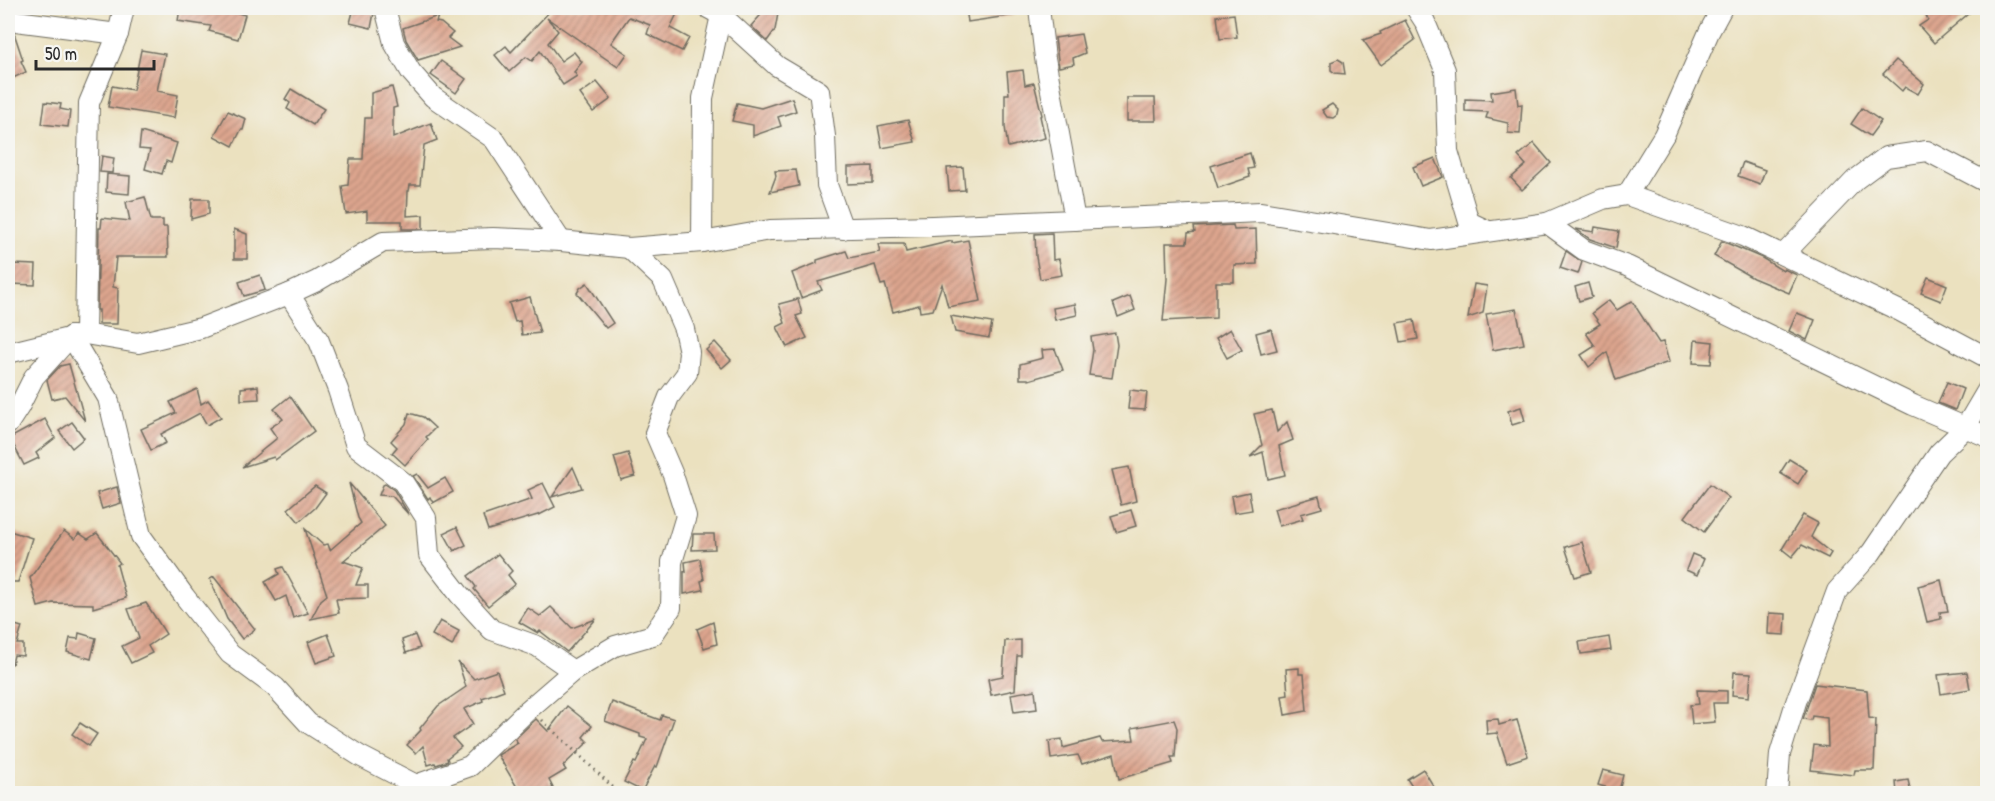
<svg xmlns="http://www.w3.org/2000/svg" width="1995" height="801" font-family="'Patrick Hand',sans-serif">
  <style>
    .building { fill: url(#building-hatch) }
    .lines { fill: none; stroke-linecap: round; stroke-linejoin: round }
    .street-casing { stroke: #6e6b5f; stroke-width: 22 }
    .path { stroke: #6e6b5f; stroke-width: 3; stroke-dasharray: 1.5 4.5; stroke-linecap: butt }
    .street { stroke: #fff; stroke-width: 20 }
  </style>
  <defs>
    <pattern id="building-hatch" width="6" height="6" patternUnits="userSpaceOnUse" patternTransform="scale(1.5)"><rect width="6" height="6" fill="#dda58e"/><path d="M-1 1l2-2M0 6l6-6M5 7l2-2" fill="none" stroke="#b38774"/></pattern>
  </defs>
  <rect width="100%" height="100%" fill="#f6f6f2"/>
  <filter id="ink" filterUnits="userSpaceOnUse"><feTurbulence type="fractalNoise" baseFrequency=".0167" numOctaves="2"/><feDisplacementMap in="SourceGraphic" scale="12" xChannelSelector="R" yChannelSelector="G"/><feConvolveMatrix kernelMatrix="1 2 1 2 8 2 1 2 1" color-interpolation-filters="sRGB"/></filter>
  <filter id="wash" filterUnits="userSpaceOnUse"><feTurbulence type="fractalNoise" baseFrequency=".008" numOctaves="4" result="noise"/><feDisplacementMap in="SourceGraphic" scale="24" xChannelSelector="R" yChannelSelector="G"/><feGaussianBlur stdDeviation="1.35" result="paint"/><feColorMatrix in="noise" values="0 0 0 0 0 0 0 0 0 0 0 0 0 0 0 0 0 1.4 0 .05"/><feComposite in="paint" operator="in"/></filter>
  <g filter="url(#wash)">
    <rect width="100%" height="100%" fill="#ebe1bf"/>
    <g id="blocks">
      <g class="building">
        <path d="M180,8h41l24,7 -7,24 -29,-8 2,-5 -33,-5z"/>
        <path d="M354,8l20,5 -3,15 -21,-5z"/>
        <path d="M553,8h110l14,6 -7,14 19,10 -7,13 -35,-17 3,-9 -21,-8 -18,26 16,11 -9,13 -71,-49 11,13 -10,12 13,18 13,-9 8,10 -8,10 3,4 -14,9 -23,-34 -8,10 -6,-4 -17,15 -14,-17 11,-9 5,6z"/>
        <path d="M767,8h12l-4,22 -8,11 -16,-15z"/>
        <path d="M966,8h48v7l-46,7z"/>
        <path d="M1923,8h52l-41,35 -15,-17 9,-6z"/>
        <path d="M1234,14l3,23 -17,2 -3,-23z"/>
        <path d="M438,16l-2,6 5,1 12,10 -5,5 12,9 -42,13 -12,-20 -3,-12z"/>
        <path d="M1405,20l10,20 -34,25 -18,-25 18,-6 -1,-2z"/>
        <path d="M8,32l6,1 9,27 -2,1 5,11 -13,6 -5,-11z"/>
        <path d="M1081,34l4,19 -12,5 1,6 -15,3 -4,-29z"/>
        <path d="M141,50l24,4 -8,37 21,4 -4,23 -66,-11 4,-21 21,4z"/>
        <path d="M1338,59l5,3 2,12 -10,-1 -4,-3v-8z"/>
        <path d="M1896,60l28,24 -6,10 -13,-7 -3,4 -19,-17z"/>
        <path d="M441,61l25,18 -10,14 -25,-18z"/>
        <path d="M1023,70l2,15 9,-2 8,32 -2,1 5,22 -37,9 -3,-20v-33h4l-2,-22z"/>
        <path d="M597,82l14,17 -18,13 -13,-18z"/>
        <path d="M392,87l5,20 -4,1v30l38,-15 6,17 -13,5 -4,40h-10l-1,6h-1l-1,25 16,-1v14h-21v-8h-35v-10l-21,3 -4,-28 6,-1 2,-26h13l2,-41h6v-25z"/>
        <path d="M1516,88l2,17 4,-1 -2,30 -12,-1v-10l-22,-5 2,-6 -23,-1v-12l27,1 -1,-8z"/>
        <path d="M291,89l33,20 -11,16 -26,-16 3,-6 -5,-4z"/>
        <path d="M792,98l4,13 -18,6 3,9 -28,10v-11l-21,-4 5,-18 24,5z"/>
        <path d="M1127,98h28l1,23h-29z"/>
        <path d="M45,102l16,2 -1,5 10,2 -2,16 -26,-3z"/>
        <path d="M1332,104l6,6 -1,5 -4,3 -6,-1 -5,-7z"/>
        <path d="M1862,108l19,13 -11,15 -19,-12z"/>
        <path d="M228,111l18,8 -3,11h-2l-8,16 -19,-10z"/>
        <path d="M908,120l7,22 -33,6 -4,-22z"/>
        <path d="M141,132l36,11 -6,20 -5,-2 -4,13 -17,-5 5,-19 -11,-1z"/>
        <path d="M1534,143l17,20 -29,27 -11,-12 15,-13 -8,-9z"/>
        <path d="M1250,153l4,15 -6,1 2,8 -32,11 -7,-22z"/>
        <path d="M102,156l12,2 -2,15 -12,-1z"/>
        <path d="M1435,158l8,19 -22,9 -8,-19z"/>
        <path d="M1743,162l22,8 -5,14 -22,-8z"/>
        <path d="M873,166v17l-25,1v-17z"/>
        <path d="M963,167l2,23 -16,1 -2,-23z"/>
        <path d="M796,170l3,16 -29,6 6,-16 -1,-5z"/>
        <path d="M107,174l23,2 -1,18 -23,-2z"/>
        <path d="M145,197l6,23h12v7h4l1,30h-52l-3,30 5,1 -1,36h-18v-14h-2l2,-82h2l1,-10 28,3 -4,-19z"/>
        <path d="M192,199h17v15l-18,5z"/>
        <path d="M1233,225l1,5 22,-1 1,35 -23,1v17h-18v36l-53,3 4,-42 -1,-36h21l1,-10 7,-1 -1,-5z"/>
        <path d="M1595,227l24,4 -3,17 -26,-9 -14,-10 18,3z"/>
        <path d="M234,229l13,5v25h-13z"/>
        <path d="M1052,233l1,27 6,-1 3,16 -22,4 -4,-22 -1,-23z"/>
        <path d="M968,240l13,61 -33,6 -6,-23 -9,26 -13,2 -1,-7 -26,7 -8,-28 -4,1 -6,-20 -57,17 4,8 -21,8 -9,-25 25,-10v-3l29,-9 3,7 31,-6 -2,-8h26l2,8 46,-11v2z"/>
        <path d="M1722,241l40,17 21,13 1,-2 13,6 -8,18 -36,-15 -39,-22z"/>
        <path d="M1566,251l16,11 -4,12 -18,-6z"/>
        <path d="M12,264l24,1 -1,20 -24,-1z"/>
        <path d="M260,275l5,15 -21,6 -5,-14z"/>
        <path d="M1928,277l19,8 -6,16 -20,-8z"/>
        <path d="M587,283l26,40 -7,5 -29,-35 3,-5z"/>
        <path d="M1588,283l4,14 -13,4 -4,-14z"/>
        <path d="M1474,284l13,2 -4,27 -15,5z"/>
        <path d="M1130,296l5,14 -17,7 -5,-14z"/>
        <path d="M530,297l10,36 -18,2 -2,-14 -5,1 -6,-19z"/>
        <path d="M798,299l4,15 -6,2 11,22 -20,9 -10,-20 8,-4 -6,-19z"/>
        <path d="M1609,300l8,10 15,-9 27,42 4,-1 6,20 -53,18 -9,-28 -18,15 -8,-12 14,-9 -9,-13 14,-9 -8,-11z"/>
        <path d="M1075,304l2,11 -22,5 -2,-12z"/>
        <path d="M1516,309l8,35 -31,6 -7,-36z"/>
        <path d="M1797,313l18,7 -8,20 -18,-9z"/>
        <path d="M951,316l41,7 -3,15 -34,-6z"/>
        <path d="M1414,320l4,19 -17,3 -4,-19z"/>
        <path d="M1230,329l12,21 -15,8 -11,-20z"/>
        <path d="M1271,329l6,21 -16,4 -5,-21z"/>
        <path d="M1115,333l2,12 -5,33 -23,-3 4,-25 -2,-13z"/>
        <path d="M1695,340l18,2 -2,22 -18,-1z"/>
        <path d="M715,342l16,18 -9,8 -16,-18z"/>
        <path d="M1055,349l8,21 -34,10 -1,-1h-8v-15l23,-6 -1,-8z"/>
        <path d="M69,364l16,57 -20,-25 -13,3 -5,-19 13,-14z"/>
        <path d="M1947,382l16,7 -8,21 -17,-7z"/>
        <path d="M258,386l1,13 -18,1v-12z"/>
        <path d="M197,389l4,15 7,-4 13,17 -14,8 -7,-12 -39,21 5,9 -15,7 -10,-21 35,-16 -6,-11z"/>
        <path d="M1130,390l17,2 -2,18 -17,-1z"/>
        <path d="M290,396l24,35 -39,29 -1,-3 -32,10 35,-29 -7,-10 13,-9 -9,-10z"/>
        <path d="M1521,407l4,14 -13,4 -4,-14z"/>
        <path d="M1272,410l5,22 10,-10 6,18 -14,6 6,29 -17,4 -5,-27 -13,5 12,-12 -8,-31z"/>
        <path d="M409,413l14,4 12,11 -9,9 2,2 -23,26 -13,-12 5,-6 -6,-6 15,-17z"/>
        <path d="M45,419l10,19 -19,15 3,5 -15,7 -14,-27z"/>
        <path d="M72,422l12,16 -12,10 -13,-17z"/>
        <path d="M628,453l7,23 -14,4 -7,-23z"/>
        <path d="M1789,459l18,11 -9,14 -18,-11z"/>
        <path d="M573,467l9,21 -30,9z"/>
        <path d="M1129,467l7,34 -15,4 -9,-35z"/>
        <path d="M417,474l11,14 17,-10 8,14 -20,11 -3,-6 -2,2 -15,-23z"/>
        <path d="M349,483l36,43 -42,35 20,7 -7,17h12v13l-32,1 3,14 -28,6 10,-19 6,-5 -22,-66 18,16 5,-1 2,6 31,-27 -3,-5z"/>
        <path d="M543,483l12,24 -14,7 -53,16 -5,-14 49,-17 -4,-9z"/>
        <path d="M385,484l9,6 15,25 -17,-19 -13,-1 4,-10z"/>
        <path d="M1710,484l19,14 -25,34 -19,-15z"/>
        <path d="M315,486l11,7 -11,15 -16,14 -11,-13z"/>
        <path d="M117,487l4,16 -19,6 -5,-16z"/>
        <path d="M1249,492l3,18 -18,3 -3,-17z"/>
        <path d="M1319,496l3,12 -21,6 2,5 -24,7 -5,-17z"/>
        <path d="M1131,510l5,16 -20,6 -5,-16z"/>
        <path d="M1803,515l15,8 -7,14 20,16 -3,5 -26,-13 -10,12 -10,-8z"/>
        <path d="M457,527l9,18 -12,6 -10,-18z"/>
        <path d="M10,531l22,7 -14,44h-10v-43z"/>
        <path d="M64,531l11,8 4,-6 9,6 9,-6 23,30 -3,2 9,33 -33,10v-4l-40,-1 -15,4 -8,-29z"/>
        <path d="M693,534h21l1,15 -23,1z"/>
        <path d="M1582,542l9,30 -16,5 -10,-30z"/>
        <path d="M498,554l14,17 -4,4 7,9 -27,22 -14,-17 2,-2 -8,-11z"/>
        <path d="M1692,554l12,5 -7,16 -11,-5z"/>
        <path d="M700,559l4,21 -3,1 2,9 -19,4v-23l2,1 -1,-10z"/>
        <path d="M283,567l25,46 -15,5 -7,-22 -10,5 -11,-19 14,-8 -2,-5z"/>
        <path d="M214,577l41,52 -13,10 -15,-20 -17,-40z"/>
        <path d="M1941,580l7,31 -8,1 1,7 -14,3 -9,-36z"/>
        <path d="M146,603l20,31 -18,12 4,7 -21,10 -9,-17 17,-8 -11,-29z"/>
        <path d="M551,607l21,21 24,-9 -29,33 -27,-21 -2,2 -19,-11 9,-14 12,8z"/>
        <path d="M1769,613l17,1 -1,21 -17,-1z"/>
        <path d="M440,621l19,10 -7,15 -20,-11z"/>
        <path d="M713,622l4,22 -13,4 -7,-19z"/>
        <path d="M8,623l14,4 -5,17h6v12l-9,-1 -2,9h-4z"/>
        <path d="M79,633l17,5 -5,21 -24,-7 3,-14 8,1z"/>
        <path d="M328,634l8,22 -20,7 -8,-21z"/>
        <path d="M415,635l5,13 -14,5 -4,-13z"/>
        <path d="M1609,637l2,13 -30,4 -2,-12z"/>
        <path d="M1021,640v16h-4l-2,34 -24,5 -3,-16 15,-3 2,-35z"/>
        <path d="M458,662l16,17 23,-8 7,19 -22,8 1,3 -19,8 9,15 -20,14 8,9 -14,11 1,3 -12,4 -1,-2 -7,2 -5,-19 -7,7 -9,-8 14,-15 -1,-2 18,-22 28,-19z"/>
        <path d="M1299,668v6h5l3,37 -22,4 -3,-19 6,-1 -2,-26z"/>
        <path d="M1734,672l17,1 -2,24 -17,-2z"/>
        <path d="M1967,672l3,17 -29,5 -3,-19z"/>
        <path d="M1815,684l52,6 2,28 7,1 -2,51h-19l-1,5 -43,-5 3,-25 14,2 -1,-29 -15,-2 -1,4 -8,-1z"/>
        <path d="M1035,690l2,19 -23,3 -3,-18z"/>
        <path d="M1697,690l30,1v12h-14l2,19 -23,2 -2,-19 9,-1z"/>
        <path d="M612,702l48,18 2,-5 12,4 -17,48 -2,-1 -13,25 -18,-9 10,-20 2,1 11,-24 -7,-2v-3l-35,-13z"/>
        <path d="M567,706l25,20 -9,11 5,5 -25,24 3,4 -17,10 4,8 -11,6h-21l-23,-39 20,-12 -3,-4 21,-20 12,12z"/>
        <path d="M1498,719l1,6 18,-5 11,36 -21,7 -10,-30 -10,1 -1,-14z"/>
        <path d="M1174,720l3,8 -2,29h-4l2,6 -54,16 -5,-25 -32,10 -4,-9 -27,4 -2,-18 13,-2 1,9 37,-10 2,4 32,-2 -2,-12z"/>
        <path d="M80,723l17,11 -8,12 -17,-12z"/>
        <path d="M1423,769l11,18 -10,7h-7l-10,-15z"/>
        <path d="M1603,770l20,5 -4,16 -21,-6z"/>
        <path d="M1908,780l3,13h-14l-1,-11z"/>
      </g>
    </g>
  </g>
  <g filter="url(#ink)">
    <use href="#blocks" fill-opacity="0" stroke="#6e6b5f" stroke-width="1.5"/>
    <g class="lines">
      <defs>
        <g id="street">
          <path d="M385,8l9,35 17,29 22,25 61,42 67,102"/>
          <path d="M708,8l13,7 56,51 42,25 6,45 2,49 16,44"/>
          <path d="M1039,8l6,50 30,162"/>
          <path d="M1416,8l9,14 20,48 3,81 21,71 19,9"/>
          <path d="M8,20l110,14 6,-26"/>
          <path d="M1627,195l37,-60 45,-103 13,-24"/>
          <path d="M1547,223l37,27 43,16 286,139 75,32"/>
          <path d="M702,242l1,-144 18,-83"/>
          <path d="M1783,255l72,-75 31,-23 41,-6 61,32"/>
          <path d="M289,294l30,47 19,49 18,56 47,36 23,36 3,37 30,39 33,36 45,16 36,25"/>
          <path d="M85,334l4,-231 29,-69"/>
          <path d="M71,336l37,62 33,138 44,61 45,57 45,33 33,36 52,33 56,29 -4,9"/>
          <path d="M8,353l77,-19 53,9 63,-15 88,-34 28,-13 66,-39 110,-4 68,3 68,7 73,-6 68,-12 162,-4 329,-14 170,28 116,-17 56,-24 24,-4 116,41 155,74 90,48"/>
          <path d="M8,424l11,-17 15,-30 37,-41"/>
          <path d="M416,785l54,-19 59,-57 44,-38 42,-25 38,-11 18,-27 1,-46 14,-46 -13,-41 -18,-42 14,-36 18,-24 2,-21 -5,-23 -21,-49 -34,-32"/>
          <path d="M1777,794l3,-40 16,-52 41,-111 34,-38 68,-100 26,-25 23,-39"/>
        </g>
      </defs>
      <use href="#street" class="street-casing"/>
      <path class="path" d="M542,720l78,74"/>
      <use href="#street" class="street"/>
    </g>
  </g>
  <rect width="1995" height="801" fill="none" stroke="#f6f6f2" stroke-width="30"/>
  <path d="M36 60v9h118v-9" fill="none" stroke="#2b2b2b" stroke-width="3"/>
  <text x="45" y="60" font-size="18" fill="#2b2b2b" stroke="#f6f6f2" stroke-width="4.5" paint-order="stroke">50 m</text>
</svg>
